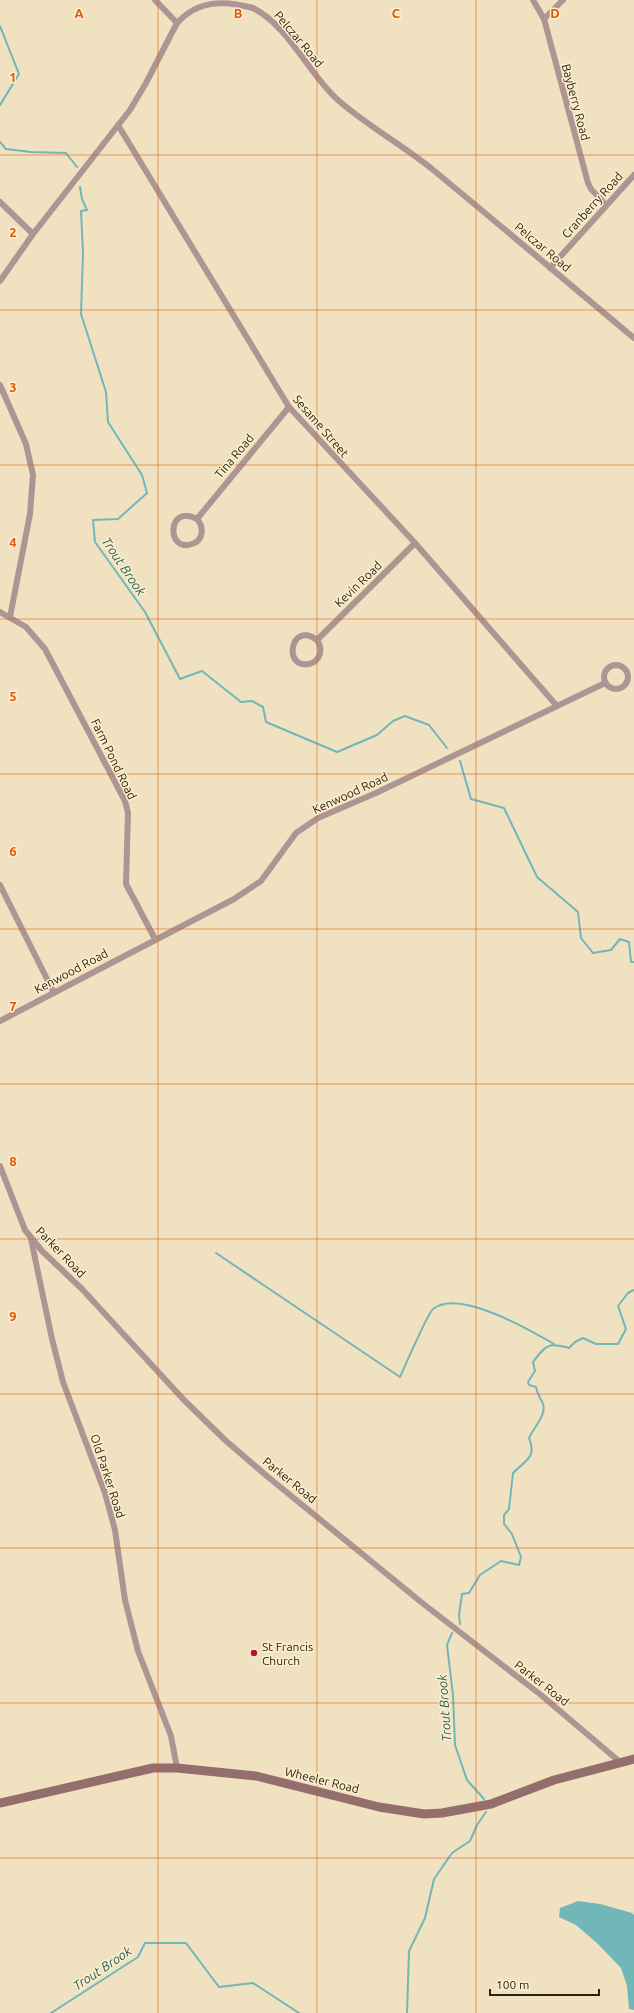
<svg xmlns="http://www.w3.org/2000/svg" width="634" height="2013" font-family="Ubuntu,sans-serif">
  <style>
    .water { fill: #71b6b8 }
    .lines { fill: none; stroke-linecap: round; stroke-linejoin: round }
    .stream { stroke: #71b6b8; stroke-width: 2 }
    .street { stroke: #ae9493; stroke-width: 6 }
    .secondary { stroke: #936e6d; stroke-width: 9 }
    .grid { fill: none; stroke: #de560c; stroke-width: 1; stroke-opacity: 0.55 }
    .poi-dot { fill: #aa1542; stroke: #fdefcc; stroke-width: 1.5 }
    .labels { text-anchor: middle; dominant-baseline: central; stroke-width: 3; stroke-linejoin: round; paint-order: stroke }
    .street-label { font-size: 12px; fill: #282316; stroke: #fdefcc }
    .poi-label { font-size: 12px; fill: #282316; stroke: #fdefcc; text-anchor: start }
    .water-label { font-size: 13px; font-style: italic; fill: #255f60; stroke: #fdefcc }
    .grid-label { font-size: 13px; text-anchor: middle; font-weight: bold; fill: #de560c; stroke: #fdefcc; stroke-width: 3; stroke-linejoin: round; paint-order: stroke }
  </style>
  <rect width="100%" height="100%" fill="#f0e2c0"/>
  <path class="water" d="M578,1901l22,3 32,9 2,2v95l-5,-1 -2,-23 -6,-18 -23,-24 -22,-19 -17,-8 1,-9z"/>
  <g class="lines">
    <g class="stream">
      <path d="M0,26l19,48 -19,31"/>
      <path d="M0,142l6,7 25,3 35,1 11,14"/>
      <path d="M80,187l2,12 5,11 -6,1 2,42 -2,61 25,78 2,30 34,53 5,18 -29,26 -25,1 2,22 50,70 35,67 22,-8 39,31 11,-1 11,6 3,15 71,30 40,-17 16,-14 12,-5 24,9 18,23"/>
      <path d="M460,761l11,38 33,9 33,69 41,35 3,26 12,15 18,-3 9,-11 9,3 2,20h3"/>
      <path d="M216,1253l184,124c5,-11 28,-64 33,-68 25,-21 97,21 121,35"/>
      <path d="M460,1624l-1,-9 3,-21 7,-1 11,-18 21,-14 18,4 2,-8 -9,-23 -8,-10v-9l5,-6 4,-36c13,-13 24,-16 16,-35 4,-10 18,-23 14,-34 -3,-7 -6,-10 -7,-17l-7,-2 -1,-3 7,-11 -2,-9c13,-17 15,-20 36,-14l6,-6 8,-4 13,6h22l8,-15 -8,-23 10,-13 6,-3"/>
      <path d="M452,1633l-5,12 6,50 2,50 12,35 17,19"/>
      <path d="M51,2013l87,-56 7,-14h41l33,44 34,-4 46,30"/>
      <path d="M407,2013l2,-62 16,-33 9,-39 18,-26 18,-12 7,-16 9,-13"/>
    </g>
    <g class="street">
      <path d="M155,0l22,23"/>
      <path d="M533,0l11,19 44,164 3,6 15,16"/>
      <path d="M544,19l19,-19"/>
      <path d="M118,125l171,282 126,136 142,163"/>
      <path d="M0,202l33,32"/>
      <path d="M550,268l84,-93"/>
      <path d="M0,281l33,-47 97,-124 16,-27 31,-60c21,-23 47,-23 76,-15 36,18 56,67 86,93 29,25 63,44 93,68 68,56 135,113 202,169"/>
      <path d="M0,385l26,59 7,31 -3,39 -20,103"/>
      <path d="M197,519c7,8 7,21 -5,25 -26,9 -25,-41 5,-25l92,-112"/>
      <path d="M0,612l26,15 19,22 80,152 3,12 -2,71 29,55"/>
      <path d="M317,640c-26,-20 -35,29 -8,24 12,-3 14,-15 8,-24l98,-97"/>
      <circle cx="616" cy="677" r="12"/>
      <path d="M0,885l54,108"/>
      <path d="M0,1021l234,-122 27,-18 35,-48 22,-15 58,-25 229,-110"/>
      <path d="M0,1166l25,64 17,21 40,38 101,110 42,41 43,37 153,125 120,93 79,67"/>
      <path d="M31,1239l21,100 11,43 42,111 10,37 10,70 13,51 33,85 6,32"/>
    </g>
    <path class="secondary" d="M0,1803l153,-35h24l79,8 123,31 45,7 18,-1 49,-9 63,-24 80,-21"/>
  </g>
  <path class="grid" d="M158,0v2013M317,0v2013M476,0v2013M0,155h634M0,310h634M0,465h634M0,619h634M0,774h634M0,929h634M0,1084h634M0,1239h634M0,1394h634M0,1548h634M0,1703h634M0,1858h634"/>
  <circle class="poi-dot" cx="254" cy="1653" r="4"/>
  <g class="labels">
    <g class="street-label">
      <text transform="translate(299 39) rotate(50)">Pelczar Road</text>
      <text transform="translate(576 102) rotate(75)">Bayberry Road</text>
      <text transform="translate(592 205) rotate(-48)">Cranberry Road</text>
      <text transform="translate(543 247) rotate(40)">Pelczar Road</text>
      <text transform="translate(321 426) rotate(49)">Sesame Street</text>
      <text transform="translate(234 456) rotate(-50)">Tina Road</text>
      <text transform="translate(358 584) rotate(-44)">Kevin Road</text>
      <text transform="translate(114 759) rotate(64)">Farm Pond Road</text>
      <text transform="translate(350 793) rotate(-25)">Kenwood Road</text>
      <text transform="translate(71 971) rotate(-28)">Kenwood Road</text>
      <text transform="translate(61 1252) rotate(46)">Parker Road</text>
      <text transform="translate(108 1476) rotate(72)">Old Parker Road</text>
      <text transform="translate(290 1480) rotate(39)">Parker Road</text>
      <text transform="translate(542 1683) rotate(38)">Parker Road</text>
      <text transform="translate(322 1780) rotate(14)">Wheeler Road</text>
    </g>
    <g class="poi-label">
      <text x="262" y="1646">St Francis<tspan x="262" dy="14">Church</tspan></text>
    </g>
    <g class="water-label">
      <text transform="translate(124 566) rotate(56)">Trout Brook</text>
      <text transform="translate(444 1708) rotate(-94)">Trout Brook</text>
      <text transform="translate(102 1968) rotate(-34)">Trout Brook</text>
    </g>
  </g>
  <g class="grid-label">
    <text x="79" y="18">A</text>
    <text x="238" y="18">B</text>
    <text x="396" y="18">C</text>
    <text x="555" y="18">D</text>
    <text x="13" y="82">1</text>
    <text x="13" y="237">2</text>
    <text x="13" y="392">3</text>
    <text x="13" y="547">4</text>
    <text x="13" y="701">5</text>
    <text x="13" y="856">6</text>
    <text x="13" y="1011">7</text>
    <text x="13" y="1166">8</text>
    <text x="13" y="1321">9</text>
  </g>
  <path d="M490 1989v6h109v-6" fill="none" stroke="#282316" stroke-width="2"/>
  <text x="496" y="1989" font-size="12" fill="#282316" stroke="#fdefcc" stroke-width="3" paint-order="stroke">100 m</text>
</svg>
